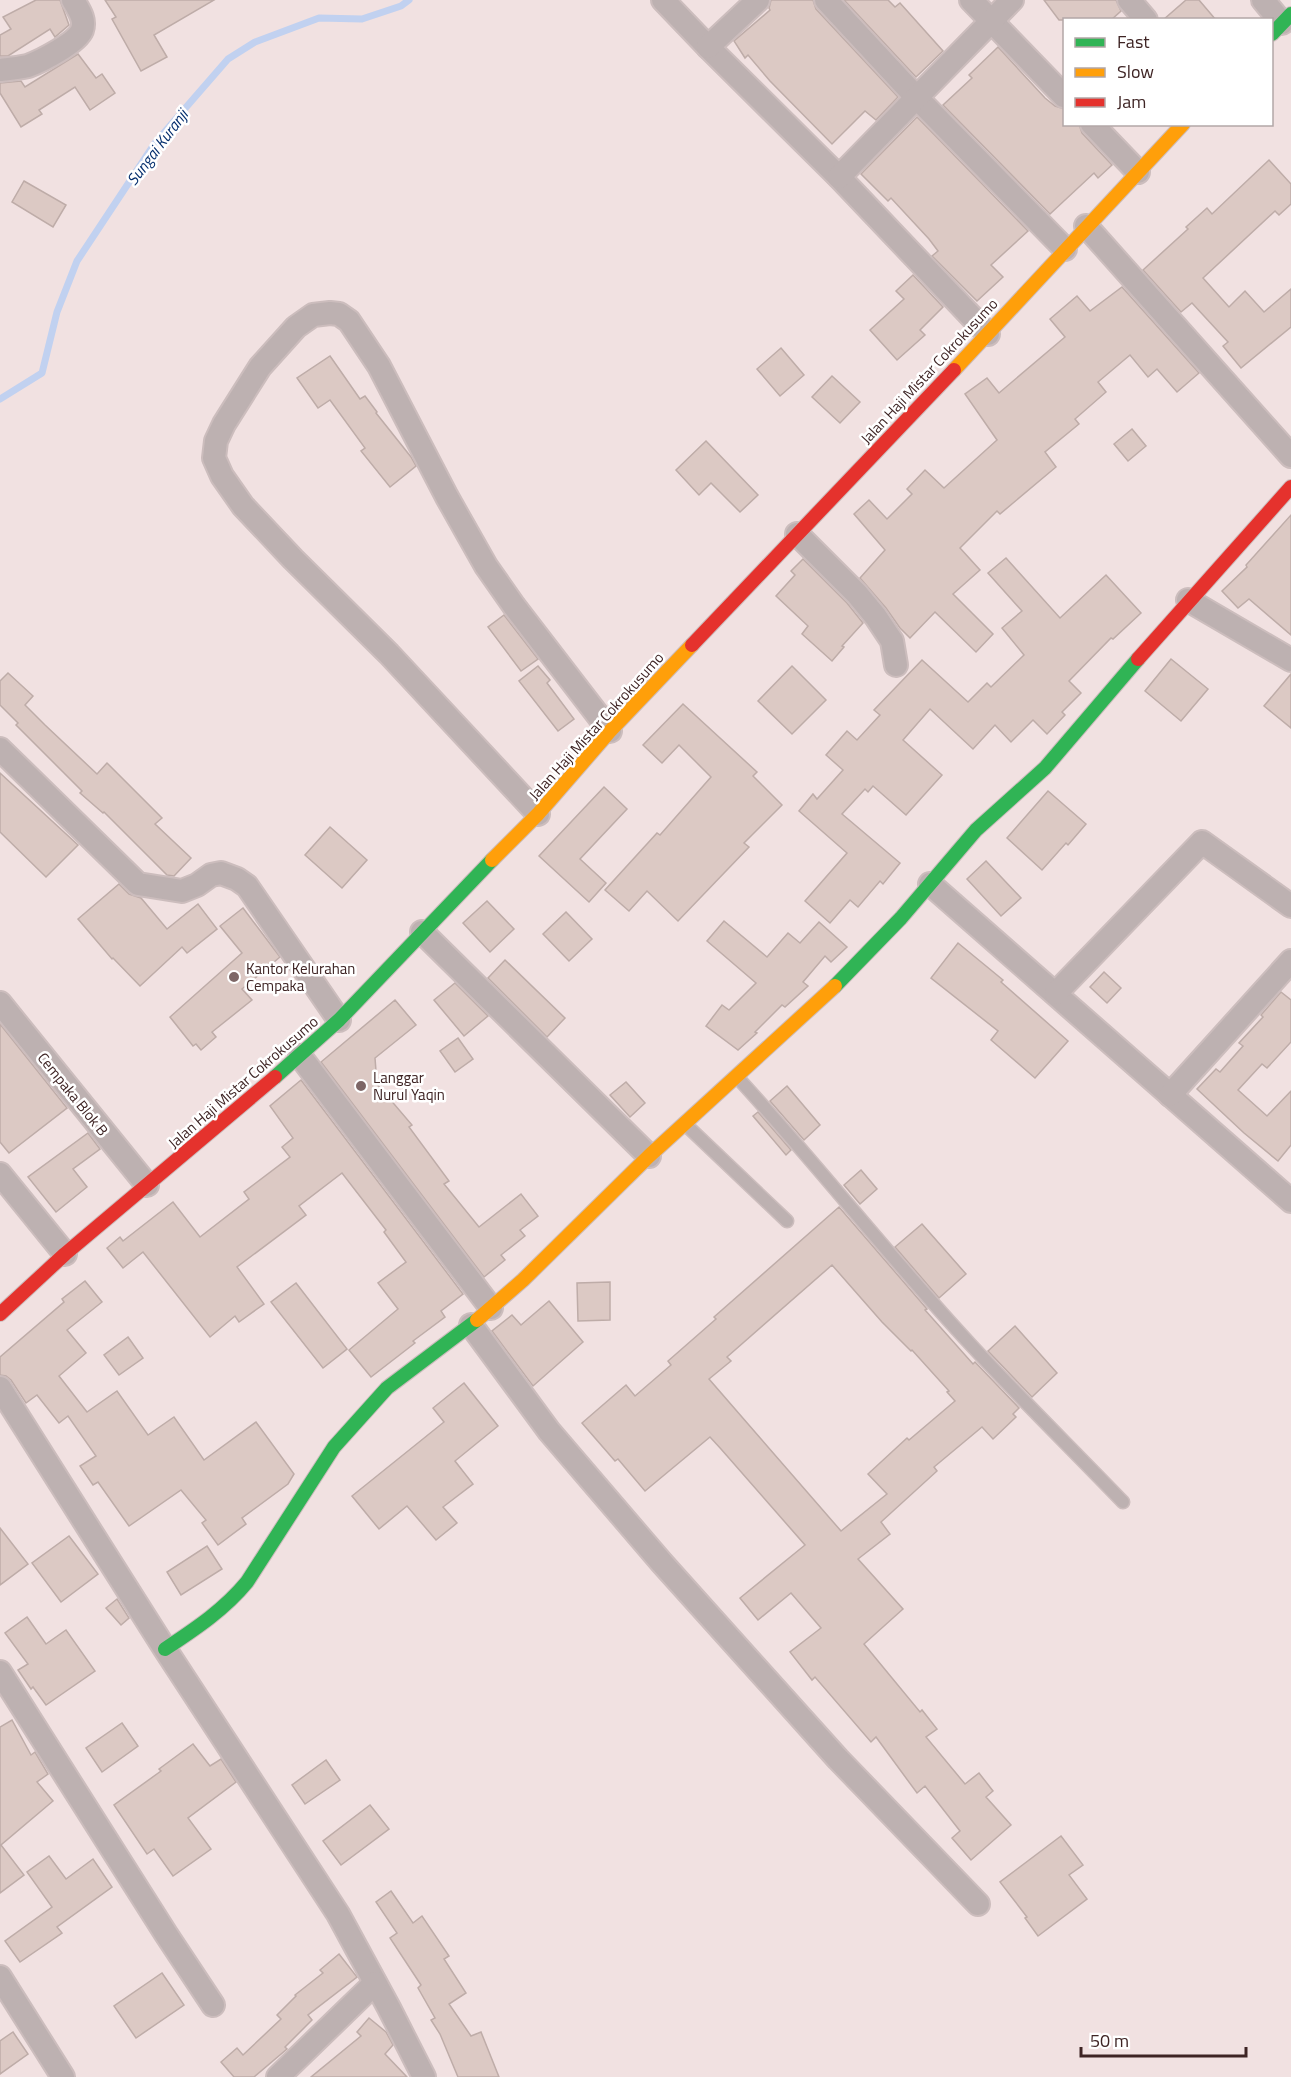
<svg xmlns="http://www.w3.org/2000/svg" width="1291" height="2077" font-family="'Titillium Web',sans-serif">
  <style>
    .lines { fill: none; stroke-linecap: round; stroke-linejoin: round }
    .stream { stroke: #c1d1f0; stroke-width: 7 }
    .building { fill: #dcc9c4; stroke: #beaca8; stroke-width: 1.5; fill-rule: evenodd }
    .lane-casing { stroke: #ccbdbd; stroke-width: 15 }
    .street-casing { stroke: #ccbdbd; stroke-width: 26 }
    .fast-casing { stroke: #ccbdbd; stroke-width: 16 }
    .slow-casing { stroke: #ccbdbd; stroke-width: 16 }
    .jam-casing { stroke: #ccbdbd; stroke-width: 16 }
    .lane { stroke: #bdb1b1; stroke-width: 12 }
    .street { stroke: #bdb1b1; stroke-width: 22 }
    .fast { stroke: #30b455; stroke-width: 14 }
    .slow { stroke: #ff9f0a; stroke-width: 14 }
    .jam { stroke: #e5322d; stroke-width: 14 }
    .poi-dot { fill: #7d6666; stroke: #fff; stroke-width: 2 }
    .labels { text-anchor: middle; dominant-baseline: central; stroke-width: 5; stroke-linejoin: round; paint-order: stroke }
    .street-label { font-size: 15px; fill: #3e2424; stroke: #fff }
    .poi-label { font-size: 15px; fill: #3e2424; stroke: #fff; text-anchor: start }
    .water-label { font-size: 16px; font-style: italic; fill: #052e6d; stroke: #fff }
  </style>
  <rect width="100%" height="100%" fill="#f1e1e1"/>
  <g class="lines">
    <path class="stream" d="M0,399l42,-26 15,-61 20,-51 78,-118 73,-84 27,-17 64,-24 43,1 39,-13 8,-6"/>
  </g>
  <g class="building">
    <path d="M36,0h24l9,25 -14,12 -5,-8 -42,27h-8v-21l11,-6 -8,-12z"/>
    <path d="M105,0h109l-60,35 13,22 -26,14 -29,-52 4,-2z"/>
    <path d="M771,0h42l3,9 82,88 -22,23 -11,-9 -33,33 -62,-63 -22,-26 -3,3 -11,-17 36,-31 -1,-2z"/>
    <path d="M844,0h44l7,7 5,-4 43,48 -27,26z"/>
    <path d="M1044,0h72l5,11 -10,9h-52z"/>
    <path d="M1186,0h13l17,20h-53z"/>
    <path d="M998,47l47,51 10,8 10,3v15h14l3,9 30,32 -14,13 -4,-5 -44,41 -107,-109 29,-27 -3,-3z"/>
    <path d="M78,54l18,24 6,-4 13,19 -25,17 -15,-23 -36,23 3,4 -21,13 -21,-34v-10l21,-2 4,6z"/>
    <path d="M917,117l111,114 -37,34 12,12 -26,24 -45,-45 6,-5 -9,-12 -38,-41 -3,3 -27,-27z"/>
    <path d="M1269,160l22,24v20l-12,11 -4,-4 -72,67 26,29 16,-16 19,21 27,-23v38l-50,41 -18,-22 5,-4 -36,-39 -11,9 -38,-42 45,-41 -2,-2 21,-19 5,6z"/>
    <path d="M24,181l42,24 -13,22 -41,-25z"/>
    <path d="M913,275l30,32 -23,23 5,5 -28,25 -27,-30 34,-31 -8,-8z"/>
    <path d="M1122,287l77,86 -22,19 -20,-23 -9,8 -18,-22 -32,27 8,10 -31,27 4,5 -34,28 11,15 -56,47 -3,-3 -37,37 20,22 -27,24 40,40 -17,18 -41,-40 -25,26 -10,-10 -14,-20 -26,-30 25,-28 -31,-36 15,-14 18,19 25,-25 -5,-5 18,-19 19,18 53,-48 -32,-46 22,-16 12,15 66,-56 -15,-18 27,-23 13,15z"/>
    <path d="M781,348l23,27 -24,21 -23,-27z"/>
    <path d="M330,356l30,43 5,-3 12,16 -1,1 35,44 5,9 -26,21 -29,-36 4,-3 -35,-48 -12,8 -21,-30z"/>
    <path d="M832,376l28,26 -20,21 -28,-26z"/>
    <path d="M1132,429l14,17 -18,15 -14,-17z"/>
    <path d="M706,441l52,54 -18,17 -29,-29 -12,12 -23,-25z"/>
    <path d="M1291,515v120l-42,-36 -11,9 -16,-17 25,-24 -1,-2z"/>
    <path d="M1006,558l54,60 46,-43 35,38 -28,26 -2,-1 -42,43 12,12 -19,19 3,3 -18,19 -14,-14 -22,22 -16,-17 -22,24 -43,-40 -27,31 39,35 -36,40 -33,-29 -5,6 -3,-3 -23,25 58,49 -17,21 -3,-3 -22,26 -8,-7 -20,23 -25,-22 42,-48 -48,-42 14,-17 4,5 26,-29 -17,-15 21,-24 10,9 23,-25 -6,-5 48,-50 46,42 19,-19 4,4 33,-32 -22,-27 20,-17 -34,-38z"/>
    <path d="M803,559l44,44 16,20 -21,23 2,1 -12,14 -30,-27 6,-8 -32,-30 19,-21 -4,-4z"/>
    <path d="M504,615l34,44 -17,12 -33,-44z"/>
    <path d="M1171,659l37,30 -27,32 -36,-30z"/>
    <path d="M538,666l12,14 -3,3 27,36 -16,12 -39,-50z"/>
    <path d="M792,666l34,34 -34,34 -34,-33z"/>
    <path d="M8,673l25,23 -8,9 20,20 52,49 10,-11 55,55 -7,6 36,34 -17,18 -7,-1 -63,-63 -1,1 -23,-20 2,-2 -66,-66 2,-2 -18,-18v-24z"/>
    <path d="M1291,674v54l-27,-22z"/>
    <path d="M683,704l74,68 -4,4 29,29 -38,38 5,4 -71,74 -31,-30 -18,20 -24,-21 52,-57 3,2 51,-58 -32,-32 -17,18 -19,-18z"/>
    <path d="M0,773l78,72 -32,32 -46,-45z"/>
    <path d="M604,787l23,22 -47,50 26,24 -17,19 -50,-46z"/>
    <path d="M1048,791l38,33 -18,21 -2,-2 -24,27 -35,-32z"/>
    <path d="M330,827l37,33 -25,28 -37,-33z"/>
    <path d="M986,861l35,37 -20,18 -34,-37z"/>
    <path d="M119,884l10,10 12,4 26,31 31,-25 19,25 -30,24 -5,-6 -42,39 -27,-28 -1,1 -34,-40z"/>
    <path d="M487,901l27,28 -24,23 -27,-29z"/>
    <path d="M243,908l37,49 -38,32 10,11 -40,32 4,5 -15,13 -5,-6 -3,2 -23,-29 72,-64 -22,-27z"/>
    <path d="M566,912l26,27 -23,22 -26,-27z"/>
    <path d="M724,921l43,36 21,-24 12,10 19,-21 28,25 -16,15 -6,-6 -22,26 5,4 -23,21 -3,-2 -27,27 2,1 -19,17 -32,-24 16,-21 7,5 27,-27 -49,-42z"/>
    <path d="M958,943l45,37 -2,2 67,59 -33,37 -44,-38 7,-9 -67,-53z"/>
    <path d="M505,960l60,58 -18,19 -59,-59z"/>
    <path d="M1104,972l17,16 -14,15 -17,-16z"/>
    <path d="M455,983l33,33 -24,20 -30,-36z"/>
    <path d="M1281,992l10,8v42l-24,26 -5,-4 -24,26 29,26 24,-25v54l-13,16 -34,-28 -47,-44 19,-20 4,3 23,-26 -4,-3 24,-26 -2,-2z"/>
    <path d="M395,1000l21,25 -41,33 2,26 35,41 -3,2 40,54 -5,3 35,43 42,-33 17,22 -18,14 5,6 -24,19 4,5 -21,17 -163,-215z"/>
    <path d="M0,1024l67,84 -58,45 -9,-11z"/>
    <path d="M458,1038l15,21 -18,13 -15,-21z"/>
    <path d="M301,1080l162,214 -22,17 4,6 -32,24 2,2 -44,34 -22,-27 49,-41 -20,-26 28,-21 -22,-30 2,-2 -44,-57 -43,33 7,9 -69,52 27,37 -25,18 -4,-6 -25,21 -67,-85 -20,16 -16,-20 13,-11 3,4 50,-39 27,35 49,-38 -5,-7 46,-35 -8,-10 11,-9 -23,-32z"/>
    <path d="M626,1082l19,21 -15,14 -20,-22z"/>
    <path d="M787,1086l33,39 -16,15 -34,-39z"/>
    <path d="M758,1112l33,38 -5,5 -33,-39z"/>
    <path d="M88,1133l12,16 -27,20 14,18 -31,25 -28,-35z"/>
    <path d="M861,1170l16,19 -17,15 -16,-19z"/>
    <path d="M839,1207l88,102 -2,1 48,54 2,-2 44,46 -6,6 3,3 -23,22 -11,-12 -48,40 3,4 -56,51 9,12 -32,25 45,50 -39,35 56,68 2,-2 15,19 -11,8 39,47 14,-11 14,18 -7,6 25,28 -40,35 -19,-22 8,-7 -35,-45 -8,7 -41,-56 -5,5 -56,-65 -3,3 -22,-28 31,-24 -30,-35 -33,27 -18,-22 65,-53 -84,-96 -11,-12 -65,54 -27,-32 -3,2 -33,-38 44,-38 9,11 36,-31 -3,-4 48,-42 -2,-2zM832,1265l50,57 29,29 1,-1 37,41 -2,1 8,9 -46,39 -2,-2 -39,36 19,20 -46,37 -132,-152 22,-18 -4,-4z"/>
    <path d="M922,1224l44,50 -27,24 -44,-51z"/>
    <path d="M85,1281l17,21 -35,28 19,23 -27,23 28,36 30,-21 31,44 26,-18 30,43 52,-38 38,52 -6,10 -46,34 4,6 -28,21 -16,-22 4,-3 -25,-30 -52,36 -31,-44 -5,3 -13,-19 16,-10 -28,-40 -9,7 -22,-28 -11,8 -15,-23 -5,-4 -6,-1v-18l64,-55 -2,-3z"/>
    <path d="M610,1282v38l-32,1 -1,-38z"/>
    <path d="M296,1283l51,66 -24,19 -52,-66z"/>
    <path d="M549,1301l34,41 -50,44 -41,-55 20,-16 9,10z"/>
    <path d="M1015,1326l42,47 -25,24 -44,-46z"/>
    <path d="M128,1337l15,21 -24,17 -15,-20z"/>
    <path d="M464,1383l34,43 -43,35 18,23 -30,23 14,16 -21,17 -29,-34 -28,23 -27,-33 92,-74 -11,-14z"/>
    <path d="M0,1528l28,36 -28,21z"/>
    <path d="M69,1536l29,38 -37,28 -29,-39z"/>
    <path d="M207,1546l15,23 -41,26 -14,-23z"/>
    <path d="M117,1599l12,19 -8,7 -15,-17z"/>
    <path d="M27,1617l19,27 20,-14 29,41 -49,34 -13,-18 -2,2 -13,-19 10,-6 -23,-31z"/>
    <path d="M12,1720l19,35 4,-3 13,22 -11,8 16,19 -52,44 23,30 -24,18v-166z"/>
    <path d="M122,1723l16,23 -36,26 -16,-24z"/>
    <path d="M193,1744l17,22 11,-7 15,23 -48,36 23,31 -38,27 -19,-27 -7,5 -33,-49 47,-34 -2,-2z"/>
    <path d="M326,1760l14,20 -35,24 -13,-19z"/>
    <path d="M370,1805l19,24 -48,36 -18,-24z"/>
    <path d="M1061,1836l22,29 -14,10 18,24 -49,37 -13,-18 2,-1 -27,-35z"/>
    <path d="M49,1856l17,23 27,-20 19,28 -55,40 5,6 -42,29 -15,-21 47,-34 -25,-35z"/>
    <path d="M391,1891l22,32 9,-7 27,40 -5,3 22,34 -17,11 22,32 10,-4 18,45h-41l-18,-43 -9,-14 4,-2 -17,-30 3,-3 -31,-47 7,-5 -21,-31z"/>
    <path d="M339,1954l18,23 -49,38 4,5 -27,27 2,2 -33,28h-20l-13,-15 16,-14 6,7 38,-36 -4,-4 19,-19 -1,-1 28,-22 -3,-3z"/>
    <path d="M162,1973l22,32 -48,33 -22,-32z"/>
    <path d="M369,2018l17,14 7,13 -8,9 22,23h-96l50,-41 -4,-4z"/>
    <path d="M13,2032l15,22 -28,20v-33z"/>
  </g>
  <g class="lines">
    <defs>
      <g id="lane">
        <path d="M737,1077c80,87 153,181 234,268 49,53 101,104 152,157"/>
        <path d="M685,1124l102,97"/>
      </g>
      <g id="street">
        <path d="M663,0l45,47 131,130 149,157"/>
        <path d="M826,0l90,97 149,152"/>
        <path d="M971,0l93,96"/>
        <path d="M1129,0l17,20"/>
        <path d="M1263,0l19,23"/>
        <path d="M708,47l50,-47"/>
        <path d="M0,70c9,-1 19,-2 28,-4 13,-5 49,-23 54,-36 4,-11 -4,-21 -9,-30"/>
        <path d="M1092,124l46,48"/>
        <path d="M839,177l173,-177"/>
        <path d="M1086,226l205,230"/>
        <path d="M797,534l60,60 19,23 16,24 4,24"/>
        <path d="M1188,600l103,60"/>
        <path d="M0,749l138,135 44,7 15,-6 14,-10 10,-2 16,6 10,7 92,134"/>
        <path d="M538,814l-149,-160 -96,-95 -50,-53 -21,-30 -8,-18 2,-17 8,-17 36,-57 36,-40 17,-12 17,-2 9,1 10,7 30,45 68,131 39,69 28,40 96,125"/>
        <path d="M930,884l361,317"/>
        <path d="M422,932l227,224"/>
        <path d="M1056,993l146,-151 89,64"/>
        <path d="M0,1003l147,182"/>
        <path d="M300,1056l191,252"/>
        <path d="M1170,1095l121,-134"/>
        <path d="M0,1174l65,80"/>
        <path d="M471,1325l78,106 113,132 176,196 140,145"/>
        <path d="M0,1388l165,261 173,265 51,94 35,69"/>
        <path d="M0,1672l166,262 47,71"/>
        <path d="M0,1977l63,100"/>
        <path d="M278,2077l97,-94"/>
      </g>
      <g id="fast">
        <path d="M1272,34l19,-20"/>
        <path d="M835,986l66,-68 75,-88 69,-62 93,-109"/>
        <path d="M275,1077l64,-57 153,-160"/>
        <path d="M165,1649c30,-20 59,-39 82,-67l87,-135 53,-59 90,-68"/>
      </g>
      <g id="slow">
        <path d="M954,370l229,-246"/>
        <path d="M492,860l46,-46 72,-83 82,-86"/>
        <path d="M477,1320l46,-40 126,-124 186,-170"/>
      </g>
      <g id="jam">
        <path d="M692,645l262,-275"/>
        <path d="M1138,659l153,-172"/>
        <path d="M0,1314l65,-60 210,-177"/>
      </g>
    </defs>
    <use href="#lane" class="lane-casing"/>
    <use href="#street" class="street-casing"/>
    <use href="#fast" class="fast-casing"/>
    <use href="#slow" class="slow-casing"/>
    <use href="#jam" class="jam-casing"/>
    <use href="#lane" class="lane"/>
    <use href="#street" class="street"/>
    <use href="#fast" class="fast"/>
    <use href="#slow" class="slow"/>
    <use href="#jam" class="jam"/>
  </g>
  <g class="poi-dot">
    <circle cx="234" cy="977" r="6"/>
    <circle cx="361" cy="1086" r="6"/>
  </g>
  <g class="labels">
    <g class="street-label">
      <text transform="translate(929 371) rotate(-47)">Jalan Haji Mistar Cokrokusumo</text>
      <text transform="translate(596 726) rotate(-48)">Jalan Haji Mistar Cokrokusumo</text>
      <text transform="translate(243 1082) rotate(-41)">Jalan Haji Mistar Cokrokusumo</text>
      <text transform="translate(73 1094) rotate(51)">Cempaka Blok B</text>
    </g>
    <g class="poi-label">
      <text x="246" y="968">Kantor Kelurahan<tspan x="246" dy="17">Cempaka</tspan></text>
      <text x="373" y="1077">Langgar<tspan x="373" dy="17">Nurul Yaqin</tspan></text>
    </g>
    <g class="water-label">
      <text transform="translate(157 147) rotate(-53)">Sungai Kuranji</text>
    </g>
  </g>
  <rect x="1063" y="18" width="210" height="108" fill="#ffffff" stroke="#b2a7a7" stroke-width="1.5"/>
  <rect x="1075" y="38" width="30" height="9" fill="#30b455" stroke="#b2a7a7" stroke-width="1.5"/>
  <text x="1117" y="48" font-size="18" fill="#3e2424">Fast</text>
  <rect x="1075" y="68" width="30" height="9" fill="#ff9f0a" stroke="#b2a7a7" stroke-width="1.5"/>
  <text x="1117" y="78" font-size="18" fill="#3e2424">Slow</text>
  <rect x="1075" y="98" width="30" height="9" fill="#e5322d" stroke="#b2a7a7" stroke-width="1.5"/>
  <text x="1117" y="108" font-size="18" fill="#3e2424">Jam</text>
  <path d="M1081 2047v9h165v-9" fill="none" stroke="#3e2424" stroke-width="3"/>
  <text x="1090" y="2047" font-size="18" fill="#3e2424" stroke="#ffffff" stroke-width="4.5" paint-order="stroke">50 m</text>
</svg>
